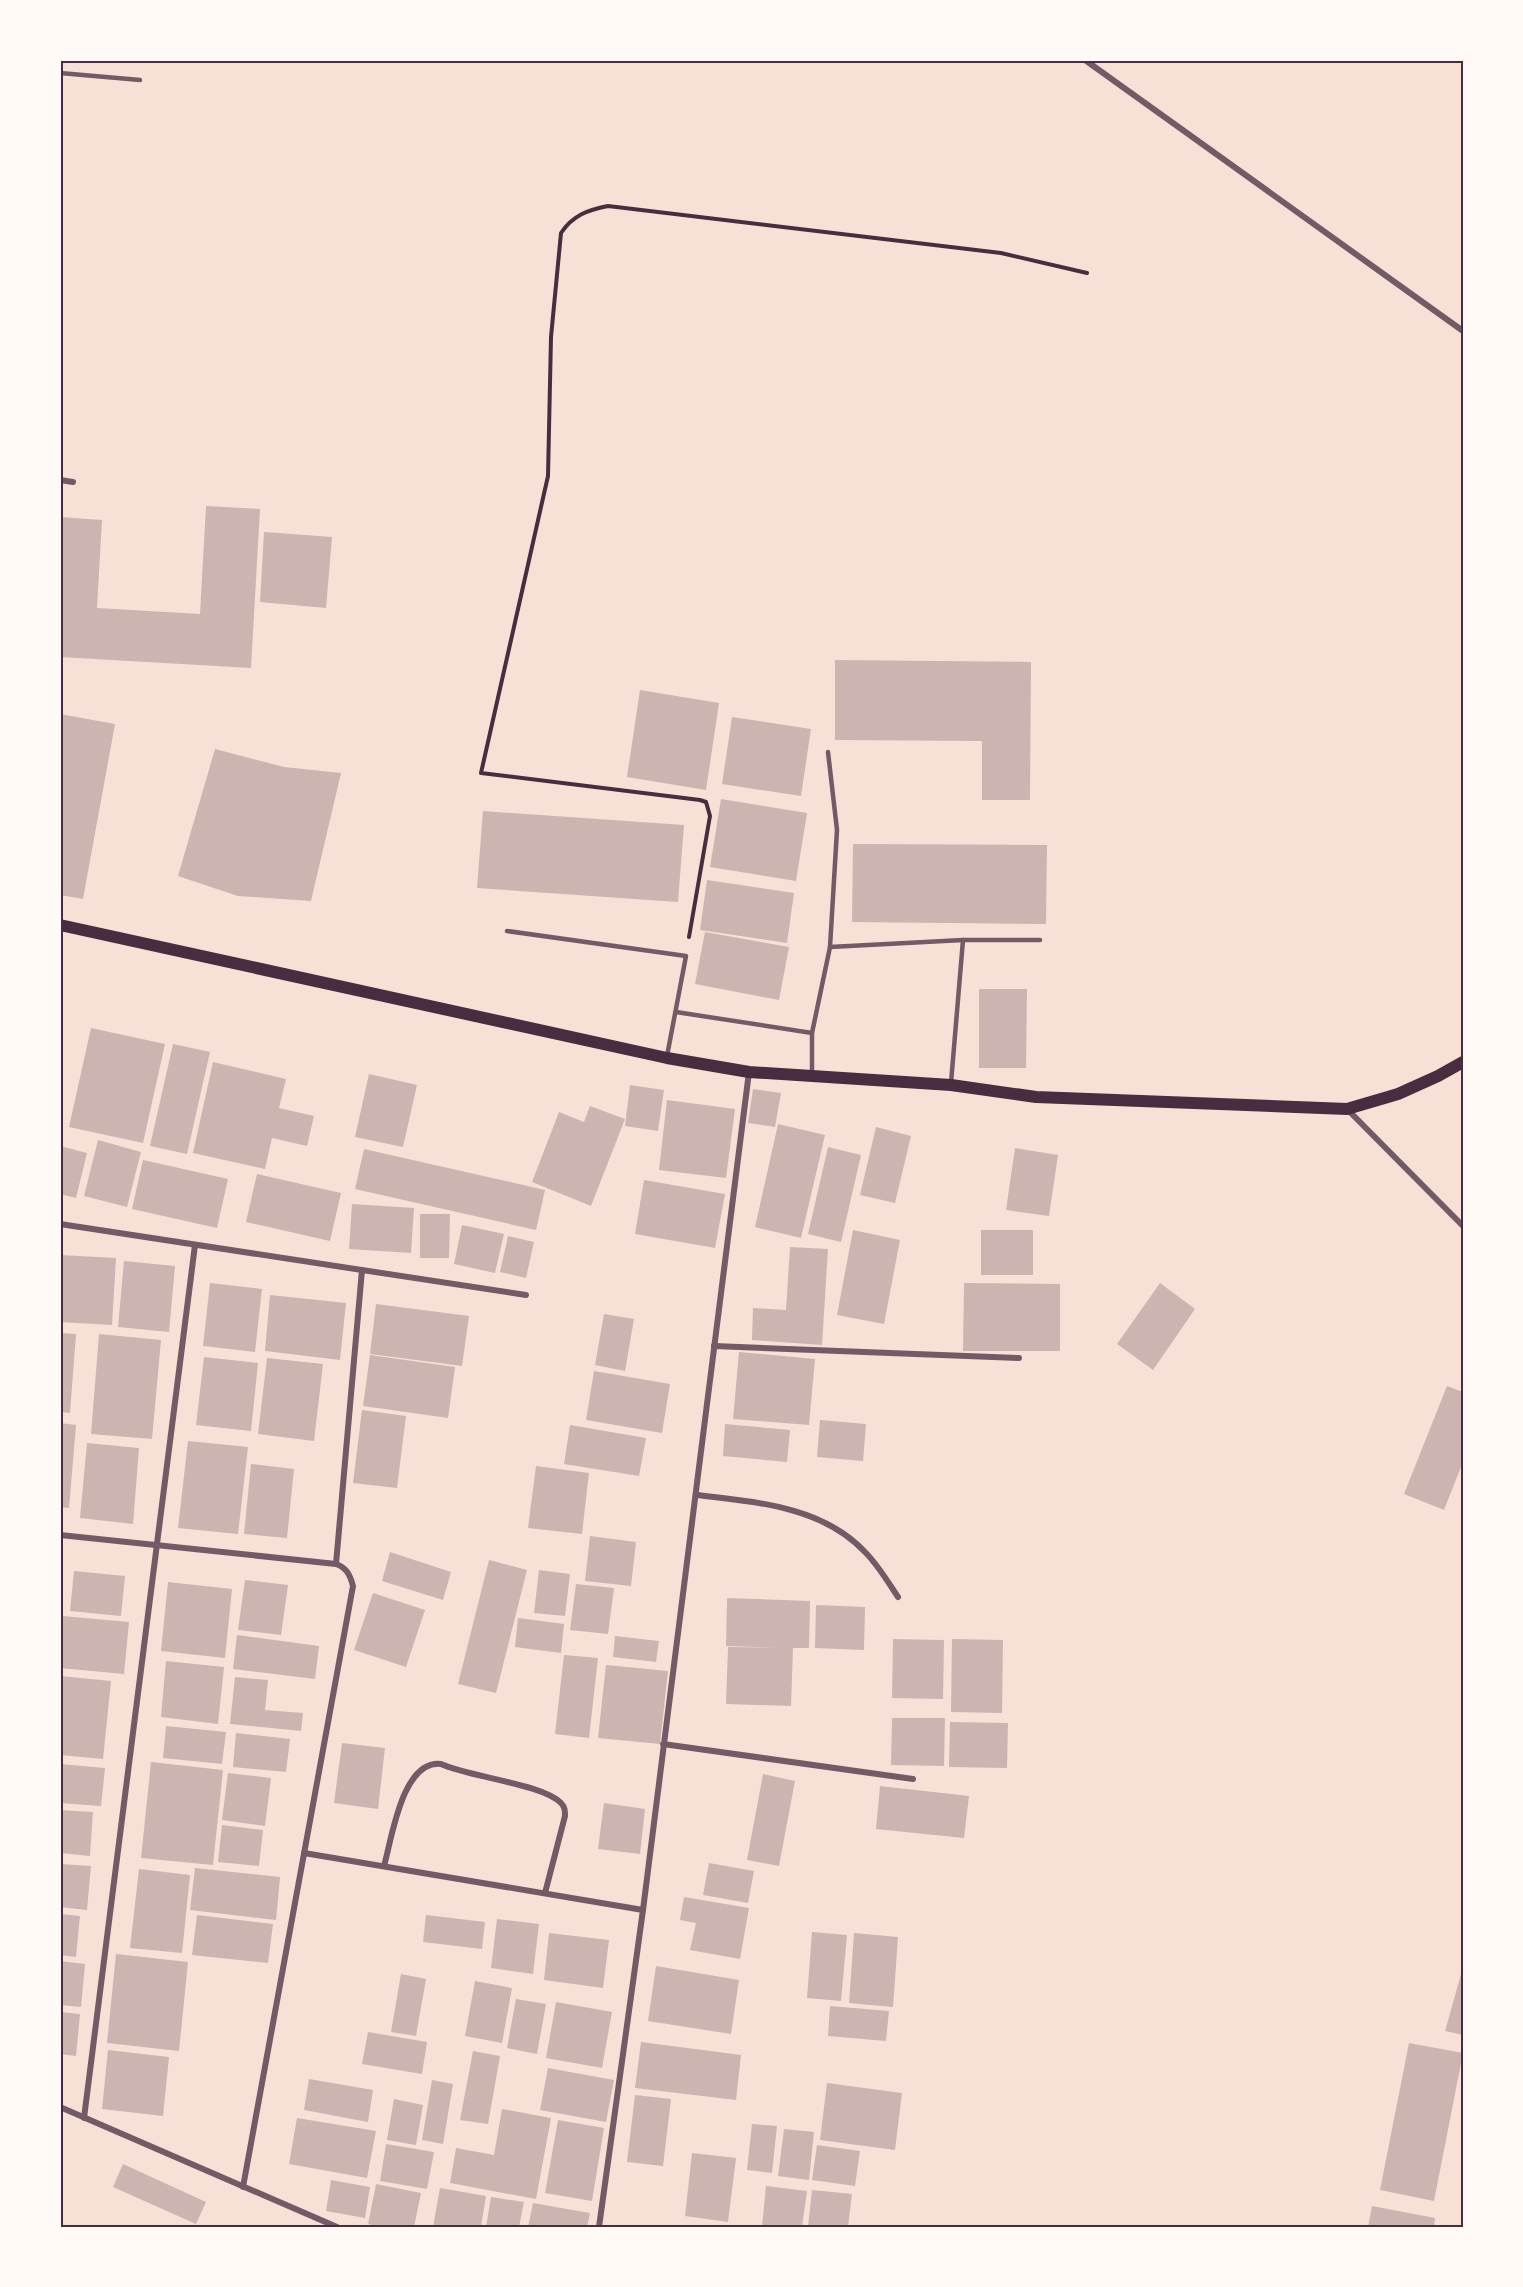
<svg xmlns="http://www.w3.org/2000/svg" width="1523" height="2287" font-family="'Alegreya Sans',sans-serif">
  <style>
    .building { fill: #ccb4b1 }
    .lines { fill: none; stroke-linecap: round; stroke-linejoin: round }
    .path { stroke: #4a2c40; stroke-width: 4 }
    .service { stroke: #755966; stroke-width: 4.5 }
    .minor { stroke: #755966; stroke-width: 6 }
    .secondary { stroke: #4a2c40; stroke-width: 12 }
    .neatline { fill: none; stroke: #4a2c40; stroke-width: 2 }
  </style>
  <rect width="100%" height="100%" fill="#f7e1d7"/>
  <g class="building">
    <path d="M206,506l54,3 -9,159 -191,-11v-140l42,3 -5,88 103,6z"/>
    <path d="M264,532l68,5 -6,71 -66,-6z"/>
    <path d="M835,660l196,2 -1,138h-48v-59l-147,-1z"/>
    <path d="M640,690l79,13 -13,87 -79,-13z"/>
    <path d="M60,714l55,10 -32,175 -23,-4z"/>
    <path d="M732,717l79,12 -10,67 -79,-12z"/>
    <path d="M215,749l69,18 57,6 -30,128 -73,-5 -60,-20z"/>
    <path d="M721,799l86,14 -11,68 -86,-14z"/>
    <path d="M483,811l201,14 -6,77 -201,-14z"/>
    <path d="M853,844l194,1 -1,79 -194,-2z"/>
    <path d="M707,880l87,13 -7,50 -87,-13z"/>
    <path d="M705,932l84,15 -10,53 -84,-16z"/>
    <path d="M979,989h48l-1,79h-47z"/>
    <path d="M91,1028l74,16 -22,99 -74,-16z"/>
    <path d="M173,1044l37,8 -23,102 -37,-8z"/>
    <path d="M213,1062l73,17 -7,29 35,8 -7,30 -35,-8 -7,31 -72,-16z"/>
    <path d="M369,1074l48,11 -14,62 -48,-10z"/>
    <path d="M630,1085l34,5 -6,41 -33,-5z"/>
    <path d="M753,1089l28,4 -6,34 -27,-4z"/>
    <path d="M667,1100l68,9 -9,69 -67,-8z"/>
    <path d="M590,1106l35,13 -34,87 -59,-24 27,-70 25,10z"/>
    <path d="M778,1124l47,11 -24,103 -46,-11z"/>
    <path d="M876,1127l35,9 -16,67 -35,-8z"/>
    <path d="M98,1140l43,12 -14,55 -43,-11z"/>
    <path d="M60,1146l27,7 -11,45 -16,-4z"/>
    <path d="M828,1147l33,8 -20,87 -33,-8z"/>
    <path d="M1015,1148l43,7 -9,61 -43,-6z"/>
    <path d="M364,1149l181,41 -9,40 -181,-41z"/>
    <path d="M143,1160l85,19 -11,49 -85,-19z"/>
    <path d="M257,1174l84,19 -11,48 -84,-19z"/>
    <path d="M644,1180l81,14 -10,54 -80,-14z"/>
    <path d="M352,1204l62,4 -3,45 -62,-4z"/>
    <path d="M420,1214h30l-1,44h-29z"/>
    <path d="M462,1225l42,9 -9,39 -41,-9z"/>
    <path d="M853,1230l47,10 -16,84 -47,-9z"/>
    <rect x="981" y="1230" width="52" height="45"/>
    <path d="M508,1236l26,6 -8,36 -26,-6z"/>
    <path d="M790,1247l38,2 -6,96 -70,-5 1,-32 33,2z"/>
    <path d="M60,1255l56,3 -4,67 -52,-3z"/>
    <path d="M124,1261l51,5 -6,66 -51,-5z"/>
    <path d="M210,1283l52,6 -7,63 -52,-6z"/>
    <path d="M964,1283l96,1v67h-97z"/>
    <path d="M1160,1283l35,26 -42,61 -36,-26z"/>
    <path d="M270,1295l76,8 -6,57 -75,-9z"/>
    <path d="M376,1304l93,12 -7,50 -92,-12z"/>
    <path d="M604,1314l30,5 -9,52 -30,-6z"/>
    <path d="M60,1333l16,1 -6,79 -10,-1z"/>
    <path d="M99,1334l62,6 -9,99 -61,-5z"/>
    <path d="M739,1352l76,7 -6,66 -76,-6z"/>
    <path d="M370,1355l85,12 -7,51 -85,-12z"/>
    <path d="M204,1357l54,6 -7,68 -55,-6z"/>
    <path d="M267,1358l56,6 -9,77 -56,-7z"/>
    <path d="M594,1371l76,13 -8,49 -76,-13z"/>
    <path d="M1447,1386l16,6v70l-19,48 -40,-16z"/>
    <path d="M362,1410l44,6 -9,72 -44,-5z"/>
    <path d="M820,1420l46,4 -3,37 -46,-4z"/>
    <path d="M60,1423l16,2 -7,83 -9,-1z"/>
    <path d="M725,1424l65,6 -3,32 -64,-6z"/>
    <path d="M570,1425l76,13 -7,38 -75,-12z"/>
    <path d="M188,1441l60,6 -10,87 -60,-6z"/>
    <path d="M87,1443l52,5 -6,76 -53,-6z"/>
    <path d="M251,1464l43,5 -7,69 -43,-4z"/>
    <path d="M536,1466l53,7 -7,61 -54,-6z"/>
    <path d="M590,1536l46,6 -5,44 -46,-5z"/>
    <path d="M390,1552l61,20 -8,28 -61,-19z"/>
    <path d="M489,1560l38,10 -31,123 -38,-9z"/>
    <path d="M539,1570l31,4 -5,42 -31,-3z"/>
    <path d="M74,1571l51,5 -4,40 -51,-5z"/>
    <path d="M245,1580l43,5 -7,50 -43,-5z"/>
    <path d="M168,1582l64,7 -7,69 -64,-7z"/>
    <path d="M576,1584l38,4 -6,46 -38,-4z"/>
    <path d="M373,1593l52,17 -19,57 -52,-17z"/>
    <path d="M727,1598l83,3 -1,47h-16l-2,58 -65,-2 2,-57 58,1 -60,-2z"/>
    <path d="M816,1605l49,2 -1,43 -49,-2z"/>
    <path d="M62,1616l67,6 -5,52 -64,-6z"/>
    <path d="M518,1618l46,6 -3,29 -46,-6z"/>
    <path d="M237,1635l82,11 -4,33 -82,-10z"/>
    <path d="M615,1636l44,5 -3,21 -43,-5z"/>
    <path d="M893,1639l51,1 -1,59 -51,-1z"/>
    <path d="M952,1639l51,1 -1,73 -51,-1z"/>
    <path d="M564,1655l34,3 -9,80 -34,-4z"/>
    <path d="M166,1661l58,6 -6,57 -57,-7z"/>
    <path d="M606,1665l62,6 -8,73 -62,-6z"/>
    <path d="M60,1676l51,5 -8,78 -43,-4z"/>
    <path d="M235,1677l33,3 -3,30 38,3 -2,18 -71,-7z"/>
    <path d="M892,1718h53l-1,48 -53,-1z"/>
    <path d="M950,1722l58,1 -1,45 -58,-1z"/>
    <path d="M166,1726l60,6 -4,32 -59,-6z"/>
    <path d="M236,1733l54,6 -4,33 -53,-5z"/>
    <path d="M342,1743l43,5 -7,61 -44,-6z"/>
    <path d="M151,1762l72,8 -10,95 -72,-7z"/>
    <path d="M60,1764l45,4 -4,38 -41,-3z"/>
    <path d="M228,1773l43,5 -6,48 -43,-6z"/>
    <path d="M763,1774l32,7 -16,85 -32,-6z"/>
    <path d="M880,1786l89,10 -5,42 -88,-9z"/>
    <path d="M604,1803l41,6 -5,45 -42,-5z"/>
    <path d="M60,1810l33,2 -3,44 -30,-3z"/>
    <path d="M222,1825l41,5 -4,36 -41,-4z"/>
    <path d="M709,1863l45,8 -6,32 -45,-8z"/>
    <path d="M60,1864l31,2 -4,44 -27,-3z"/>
    <path d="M195,1868l85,9 -4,43 -86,-10z"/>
    <path d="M139,1869l51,6 -8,78 -52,-5z"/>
    <path d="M684,1897l65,11 -9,51 -50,-9 6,-27 -16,-3z"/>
    <path d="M60,1914l20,2 -4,41 -16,-2z"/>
    <path d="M197,1915l76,9 -5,39 -76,-8z"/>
    <path d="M426,1915l59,7 -3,27 -59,-7z"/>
    <path d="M497,1919l42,5 -6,50 -42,-6z"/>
    <path d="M812,1932l35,3 -6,66 -34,-3z"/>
    <path d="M549,1933l60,7 -6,48 -59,-8z"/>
    <path d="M854,1933l44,4 -5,70 -44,-4z"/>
    <path d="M116,1954l72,8 -9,89 -72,-8z"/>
    <path d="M60,1961l25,3 -4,43 -21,-2z"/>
    <path d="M656,1966l83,14 -8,54 -83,-13z"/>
    <path d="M1463,1967v68l-18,-4z"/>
    <path d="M401,1974l25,5 -10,57 -25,-4z"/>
    <path d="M475,1981l37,7 -10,55 -37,-7z"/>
    <path d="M516,1999l30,5 -9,50 -30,-6z"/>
    <path d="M556,2002l56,10 -10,56 -56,-10z"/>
    <path d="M830,2006l59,5 -3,30 -58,-5z"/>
    <path d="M60,2012l20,2 -4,42 -16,-2z"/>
    <path d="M368,2032l59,10 -5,32 -60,-10z"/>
    <path d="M641,2042l100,13 -5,45 -101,-12z"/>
    <path d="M1409,2043l54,10 -29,148 -54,-11z"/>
    <path d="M108,2050l61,7 -6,59 -61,-7z"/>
    <path d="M473,2051l27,5 -12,68 -28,-4z"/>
    <path d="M548,2068l66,12 -8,42 -66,-12z"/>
    <path d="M309,2079l64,11 -5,32 -64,-12z"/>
    <path d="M432,2080l21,4 -10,60 -21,-4z"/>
    <path d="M827,2083l75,10 -7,57 -75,-10z"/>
    <path d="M635,2095l36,4 -8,67 -36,-4z"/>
    <path d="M394,2099l29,6 -7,40 -29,-5z"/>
    <path d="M502,2109l49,9 -15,81 -86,-16 6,-35 38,7z"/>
    <path d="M297,2118l79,13 -9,47 -78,-14z"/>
    <path d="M558,2120l46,8 -12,73 -47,-8z"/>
    <path d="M752,2124l25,2 -5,47 -25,-3z"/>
    <path d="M784,2129l30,3 -5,48 -31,-4z"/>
    <path d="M386,2144l48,8 -7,37 -47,-8z"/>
    <path d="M817,2145l43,6 -5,35 -43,-6z"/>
    <path d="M692,2153l44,5 -8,64 -43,-6z"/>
    <path d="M123,2164l83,38 -10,22 -83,-37z"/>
    <path d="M331,2180l39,7 -5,31 -39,-7z"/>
    <path d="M376,2184l45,9 -7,34h-33l-13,-3z"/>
    <path d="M766,2186l41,5 -5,36h-40z"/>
    <path d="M440,2188l46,8 -5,31h-48z"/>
    <path d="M812,2190l40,4 -4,33h-40z"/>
    <path d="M491,2197l33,5 -5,25h-33z"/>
    <path d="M533,2203l57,10 -3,14h-59z"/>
    <path d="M1372,2206l63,12 -1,9h-66z"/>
  </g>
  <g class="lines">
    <path class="path" d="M689,937l21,-121 -4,-14 -6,-2 -219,-27 67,-297 3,-139 10,-104c12,-18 27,-23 47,-27l393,47 86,20"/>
    <g class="service">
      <path d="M60,73l80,7"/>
      <path d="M507,931l179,25 -19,100"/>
      <path d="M830,947l133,-7h77"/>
      <path d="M676,1012l136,21"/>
      <path d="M812,1073v-40l18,-86 7,-117 -9,-78"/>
      <path d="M951,1083l12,-143"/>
    </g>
    <g class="minor">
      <path d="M1085,60l378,271"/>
      <path d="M60,480l13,2"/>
      <path d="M1347,1109l116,117"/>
      <path d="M60,1224l466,71"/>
      <path d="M714,1346l305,12"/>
      <path d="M697,1495c58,7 125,11 168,57 13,13 23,30 33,45"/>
      <path d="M60,1535l276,29"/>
      <path d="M663,1744l250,35"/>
      <path d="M304,1853l339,57"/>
      <path d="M384,1866c8,-28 18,-106 57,-102 28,13 102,20 120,39 4,4 4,8 4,13l-20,77"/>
      <path d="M60,2107l277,120"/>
      <path d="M84,2118l111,-873"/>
      <path d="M243,2187l110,-601c-3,-11 -6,-18 -17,-22l26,-294"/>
      <path d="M599,2227l44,-317 106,-838"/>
    </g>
    <path class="secondary" d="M60,925l607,133 82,14 202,13 85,12 311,12 51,-15 40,-18 25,-14"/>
  </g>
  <rect width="1523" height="2287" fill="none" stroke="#fffaf5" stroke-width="123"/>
  <rect x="62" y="62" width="1400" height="2164" class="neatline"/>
</svg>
